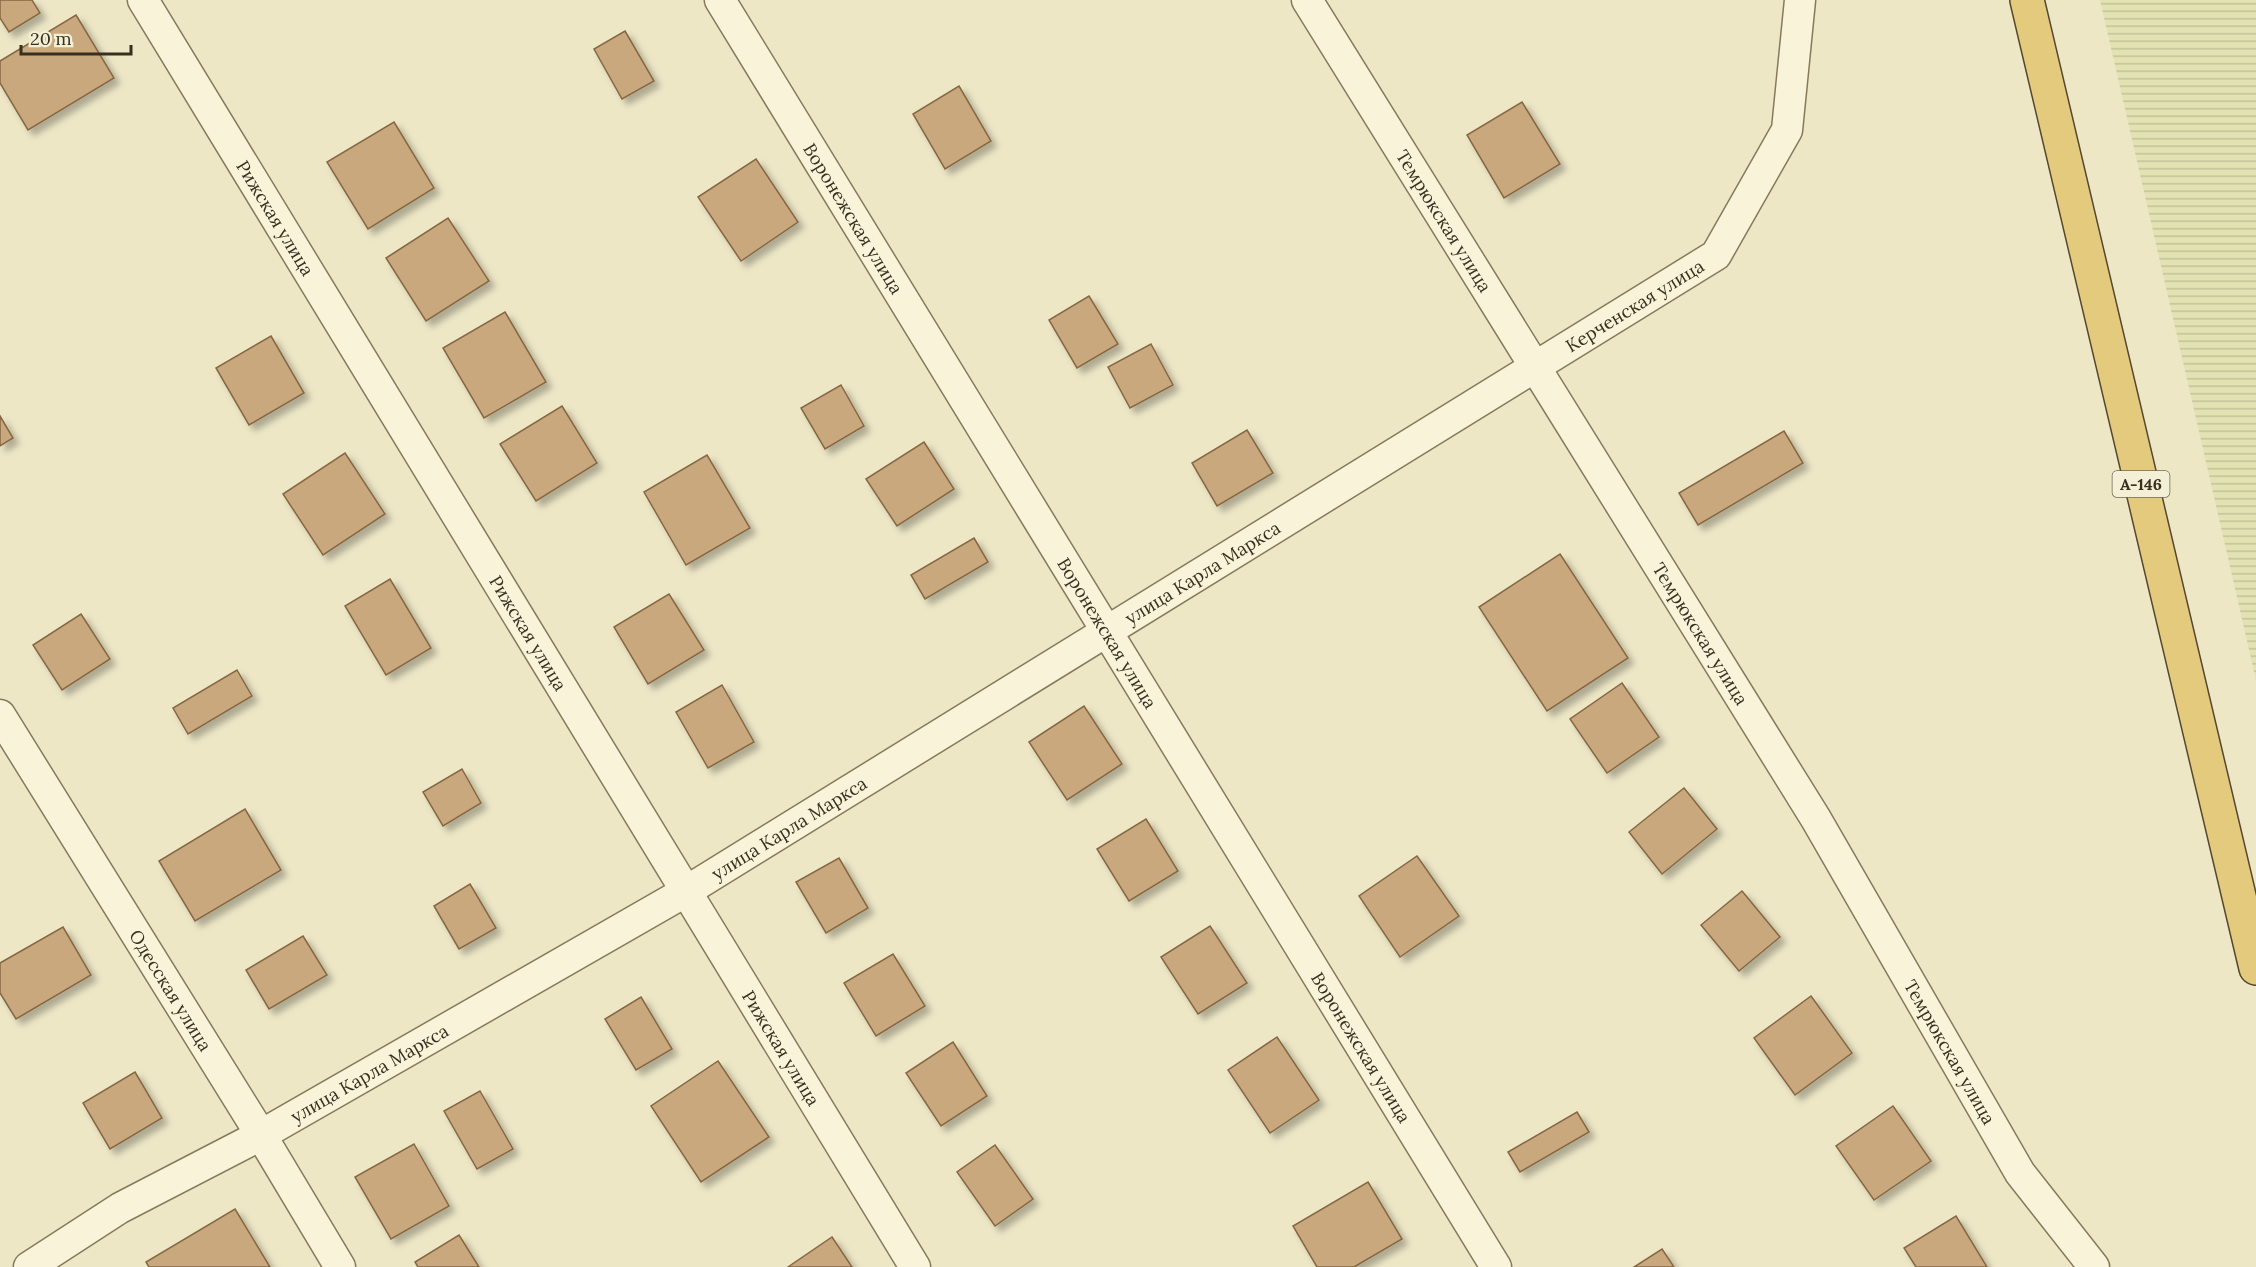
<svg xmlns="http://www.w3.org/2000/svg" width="2256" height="1267" font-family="Lora,serif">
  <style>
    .farmland { fill: url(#farmland-rules) }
    .building { fill: #caa87d; stroke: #866743; stroke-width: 1.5; filter: url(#shadow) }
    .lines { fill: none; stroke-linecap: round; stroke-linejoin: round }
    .minor-casing { stroke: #877a5c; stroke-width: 33 }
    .trunk-casing { stroke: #554730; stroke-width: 36 }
    .minor { stroke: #f8f3d9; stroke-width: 30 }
    .trunk { stroke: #e4ca7c; stroke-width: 33 }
    .labels { text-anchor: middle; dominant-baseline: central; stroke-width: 6; stroke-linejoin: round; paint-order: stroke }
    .shield { fill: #f4f0d5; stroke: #706956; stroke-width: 1.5 }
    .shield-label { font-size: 16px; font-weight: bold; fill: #382f1f }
    .street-label { font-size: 18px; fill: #382f1f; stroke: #f4f0d5 }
  </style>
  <defs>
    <pattern id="farmland-rules" width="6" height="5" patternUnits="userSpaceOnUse" patternTransform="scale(1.5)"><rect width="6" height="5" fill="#e2e2b3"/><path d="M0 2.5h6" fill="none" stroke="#c3c29a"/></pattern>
    <filter id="shadow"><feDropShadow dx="5.5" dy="5.5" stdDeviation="3" flood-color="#0004"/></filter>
  </defs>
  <rect width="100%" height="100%" fill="#ede7c6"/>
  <path class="farmland" d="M2100,0h156v680z"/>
  <g class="building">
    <path d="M0,0h32l8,13 -31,19 -9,-14z"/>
    <path d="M76,15l38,63 -86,52 -28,-47v-22z"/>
    <path d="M625,31l29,50 -32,18 -28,-50z"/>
    <path d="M959,86l32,55 -46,28 -32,-55z"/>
    <path d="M1522,102l38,62 -56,34 -37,-63z"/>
    <path d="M394,122l40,66 -66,41 -41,-67z"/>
    <path d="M756,159l42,63 -57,39 -43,-64z"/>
    <path d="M448,218l41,63 -63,40 -40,-63z"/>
    <path d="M1089,296l29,48 -41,24 -28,-48z"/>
    <path d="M505,312l41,70 -62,36 -41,-70z"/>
    <path d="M271,336l33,57 -55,32 -33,-57z"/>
    <path d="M1151,344l22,41 -43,23 -22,-41z"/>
    <path d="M841,385l23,41 -39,23 -24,-41z"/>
    <path d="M562,406l35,57 -61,38 -36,-57z"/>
    <path d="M0,416l13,22 -13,8z"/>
    <path d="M1247,430l26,43 -56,33 -25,-43z"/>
    <path d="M1784,431l19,32 -105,62 -19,-32z"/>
    <path d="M924,442l30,47 -57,37 -31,-47z"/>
    <path d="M345,453l40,61 -62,41 -40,-61z"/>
    <path d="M707,455l43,73 -64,37 -42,-73z"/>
    <path d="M974,538l14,24 -63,37 -14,-24z"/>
    <path d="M1560,554l68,104 -81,53 -68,-104z"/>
    <path d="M390,579l41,69 -45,27 -41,-69z"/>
    <path d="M669,594l35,56 -56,34 -34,-57z"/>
    <path d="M81,614l29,45 -48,31 -29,-45z"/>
    <path d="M237,670l15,26 -64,38 -15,-26z"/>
    <path d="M1622,683l37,54 -52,36 -37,-54z"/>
    <path d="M722,685l32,57 -46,26 -32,-56z"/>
    <path d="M1084,706l38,58 -55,36 -38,-58z"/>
    <path d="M462,769l19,34 -38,23 -20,-34z"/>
    <path d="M1684,788l33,41 -55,45 -33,-42z"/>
    <path d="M245,809l36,61 -86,51 -36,-60z"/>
    <path d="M1146,819l32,52 -49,30 -32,-52z"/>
    <path d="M1417,856l42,60 -59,41 -41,-61z"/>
    <path d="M839,858l29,50 -42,25 -30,-51z"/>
    <path d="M470,884l26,44 -37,21 -25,-43z"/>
    <path d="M1742,891l38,46 -41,34 -38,-46z"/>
    <path d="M1210,926l37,57 -49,31 -37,-57z"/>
    <path d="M63,927l28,48 -75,44 -16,-26v-30z"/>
    <path d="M303,936l24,39 -58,34 -23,-39z"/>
    <path d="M893,954l32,52 -49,30 -32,-53z"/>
    <path d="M1811,996l41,57 -57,42 -41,-57z"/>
    <path d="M641,997l31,52 -36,21 -31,-51z"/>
    <path d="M1277,1037l42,63 -49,33 -42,-63z"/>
    <path d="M953,1042l34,54 -46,30 -35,-53z"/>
    <path d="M718,1061l51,76 -68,45 -50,-76z"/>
    <path d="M135,1072l27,46 -52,31 -27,-46z"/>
    <path d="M480,1091l33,58 -36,20 -33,-58z"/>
    <path d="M1893,1106l38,55 -57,39 -38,-54z"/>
    <path d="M1577,1112l12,20 -69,40 -12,-20z"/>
    <path d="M414,1144l35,62 -58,33 -36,-62z"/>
    <path d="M995,1145l38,54 -38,27 -38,-54z"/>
    <path d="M1368,1182l34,57 -48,28h-37l-24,-41z"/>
    <path d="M235,1209l35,58h-121l-3,-5z"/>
    <path d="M1956,1216l31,51h-71l-12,-19z"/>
    <path d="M459,1235l20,32h-61l-3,-5z"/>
    <path d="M832,1237l20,30h-64z"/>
    <path d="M1662,1249l12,18h-40z"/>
  </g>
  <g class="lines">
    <defs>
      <g id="minor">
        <path id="s1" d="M143,0l772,1267"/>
        <path id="s2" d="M720,0l776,1267"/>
        <path id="s3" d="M1307,0l509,819 204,354 74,94"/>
        <path id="s4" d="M0,715l261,420 79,132"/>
        <path id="s5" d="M29,1267l91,-59 141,-73 424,-243 1031,-637 71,-125 13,-130"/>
      </g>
      <path id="trunk" d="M2027,0l229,968"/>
    </defs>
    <use href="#minor" class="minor-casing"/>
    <use href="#trunk" class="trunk-casing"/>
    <use href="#minor" class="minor"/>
    <use href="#trunk" class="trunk"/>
  </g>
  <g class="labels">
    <rect class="shield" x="2112.5" y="471" width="57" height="26" rx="4.5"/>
    <g class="shield-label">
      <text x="2141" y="484">А-146</text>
    </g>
    <g class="street-label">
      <text stroke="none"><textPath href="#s1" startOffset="255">Рижская улица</textPath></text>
      <text stroke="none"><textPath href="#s2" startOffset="256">Воронежская улица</textPath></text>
      <text stroke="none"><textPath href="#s3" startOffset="260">Темрюкская улица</textPath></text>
      <text stroke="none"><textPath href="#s5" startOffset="1872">Керченская улица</textPath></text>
      <text stroke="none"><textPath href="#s5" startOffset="1364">улица Карла Маркса</textPath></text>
      <text stroke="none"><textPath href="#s2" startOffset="742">Воронежская улица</textPath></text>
      <text stroke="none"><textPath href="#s1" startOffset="741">Рижская улица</textPath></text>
      <text stroke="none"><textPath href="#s3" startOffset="746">Темрюкская улица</textPath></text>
      <text stroke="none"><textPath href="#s5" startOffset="878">улица Карла Маркса</textPath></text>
      <text stroke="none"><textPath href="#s4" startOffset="324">Одесская улица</textPath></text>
      <text stroke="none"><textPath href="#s2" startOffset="1228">Воронежская улица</textPath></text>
      <text stroke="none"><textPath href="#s1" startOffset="1227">Рижская улица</textPath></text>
      <text stroke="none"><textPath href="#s3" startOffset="1233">Темрюкская улица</textPath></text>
      <text stroke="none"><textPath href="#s5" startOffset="392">улица Карла Маркса</textPath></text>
    </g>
  </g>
  <path d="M21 45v9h110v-9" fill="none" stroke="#382f1f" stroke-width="3"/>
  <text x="30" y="45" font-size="18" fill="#382f1f" stroke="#f4f0d5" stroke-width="4.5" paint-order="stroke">20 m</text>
</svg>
